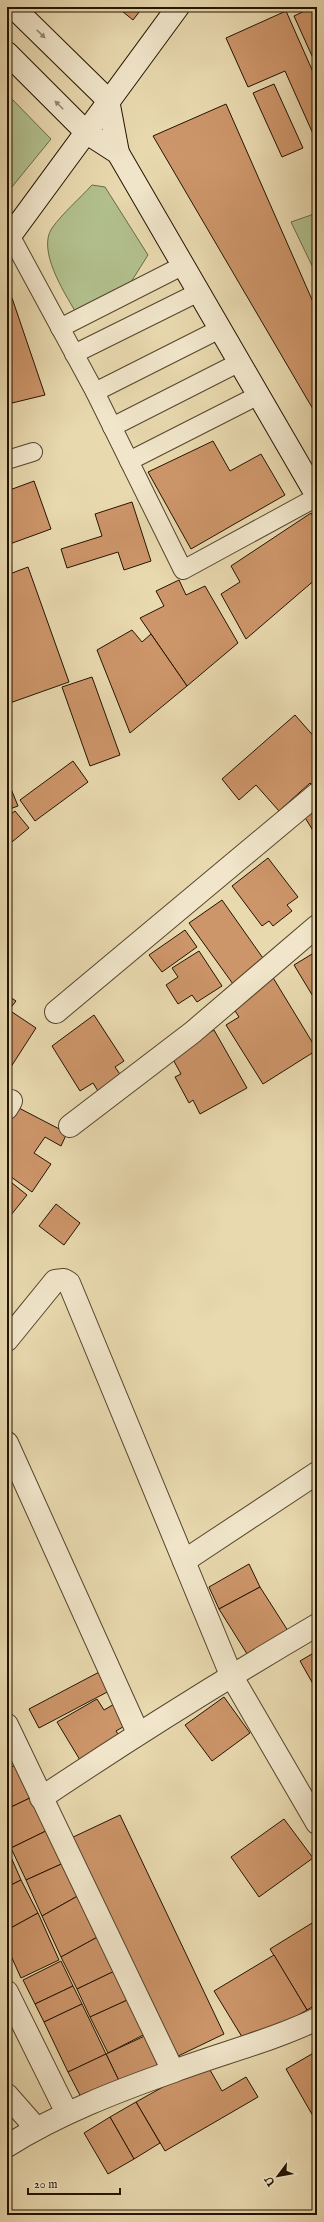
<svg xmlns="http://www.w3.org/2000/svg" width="324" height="2222" font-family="'IM FELL English',serif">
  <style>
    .green { fill: #b2c08e; stroke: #6a6a47 }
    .building { fill: #cd956a; stroke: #231400 }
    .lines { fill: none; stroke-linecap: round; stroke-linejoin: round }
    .lane-casing { stroke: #54452c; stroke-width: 20 }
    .street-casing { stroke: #54452c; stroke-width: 24 }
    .secondary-casing { stroke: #231400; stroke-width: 24 }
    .lane { stroke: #f1e6cb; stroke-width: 18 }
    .street { stroke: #f1e6cb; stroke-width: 22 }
    .secondary { stroke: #f1e6cb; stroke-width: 22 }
    .oneway { fill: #948870 }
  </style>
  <rect width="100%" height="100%" fill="#e9d9af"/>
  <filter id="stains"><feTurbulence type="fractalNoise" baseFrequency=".005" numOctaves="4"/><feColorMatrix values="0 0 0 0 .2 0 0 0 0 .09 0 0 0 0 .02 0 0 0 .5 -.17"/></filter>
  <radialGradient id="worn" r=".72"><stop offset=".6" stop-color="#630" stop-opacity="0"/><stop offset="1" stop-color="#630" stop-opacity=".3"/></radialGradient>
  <g class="green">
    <path d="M7,94l44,45 -44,54z"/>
    <path d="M92,185l13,2 43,68 -17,27 -56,29c-11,-19 -38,-61 -23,-83 11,-15 27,-29 40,-43z"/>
    <path d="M317,213v63l-26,-54z"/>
  </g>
  <g class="building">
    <path d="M117,7h26l-10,13z"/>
    <path d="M313,7h4v60l-23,-51z"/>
    <path d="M286,11l31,70v54l-3,1 -29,-65 -37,16 -22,-49z"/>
    <path d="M274,84l29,64 -21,9 -29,-64z"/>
    <path d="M226,104l91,207v105l-164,-280z"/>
    <path d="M12,298l33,97 -33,8 -5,-13v-86z"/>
    <path d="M7,390l5,13 -5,3z"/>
    <path d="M213,441l17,30 31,-17 24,41 -94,54 -43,-77z"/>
    <path d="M34,481l17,48 -44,16v-54z"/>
    <path d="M132,502l19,59 -27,9 -6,-18 -51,16 -6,-19 41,-13 -7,-22z"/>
    <path d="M311,513l6,8v57l-71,61 -25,-45 19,-12 -9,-16z"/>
    <path d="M28,567l41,115 -62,22v-129z"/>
    <path d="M179,580l7,15 19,-9 33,57 -51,43 -47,-68 24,-12 -8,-15z"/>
    <path d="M132,630l10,12 9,-8 36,52 -57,47 -33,-83z"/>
    <path d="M92,677l28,78 -30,11 -28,-79z"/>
    <path d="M295,715l22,25v45l-3,3 -4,-5 -31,28 -23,-26 -17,15 -17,-21z"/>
    <path d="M73,761l15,21 -53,39 -15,-21z"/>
    <path d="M7,779l11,27 -11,4z"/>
    <path d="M317,806v31l-13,-21z"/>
    <path d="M15,811l14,17 -22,18v-29z"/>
    <path d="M268,858l30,39 -11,8 5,6 -19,15 -4,-5 -7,5 -30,-40z"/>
    <path d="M222,900l43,61 -32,23 -44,-61z"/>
    <path d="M185,930l12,17 -35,25 -13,-17z"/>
    <path d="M199,951l23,35 -25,16 -5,-7 -14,9 -12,-19 12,-8 -6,-9z"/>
    <path d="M317,951v52l-23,-38z"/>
    <path d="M272,976l45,74 -54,34 -37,-59 13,-8 -9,-14z"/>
    <path d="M7,995l9,6 -7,9 27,18 -29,45z"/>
    <path d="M94,1015l30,46 -9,6 9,13 -23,16 -8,-13 -13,8 -28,-45z"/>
    <path d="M214,1030l33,58 -47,26 -7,-14 -4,3 -14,-26 6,-3 -11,-20z"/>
    <path d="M17,1107l50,26 -6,13 -16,-9 -11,16 17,11 -19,28 -25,-18v-52z"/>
    <path d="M7,1179l20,16 -20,25z"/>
    <path d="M56,1204l24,19 -16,22 -25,-19z"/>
    <path d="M249,1564l11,23 -41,22 -10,-22z"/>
    <path d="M260,1587l30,47 -41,23 -30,-48z"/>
    <path d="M317,1651v40l-17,-30z"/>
    <path d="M103,1670l10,19 -74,39 -10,-19z"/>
    <path d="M224,1697l26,36 -38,28 -27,-36z"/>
    <path d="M97,1699l7,11 12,-7 12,21 -12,7 4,6 -40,23 -23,-38z"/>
    <path d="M20,1763l16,32 -29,14v-40z"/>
    <path d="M36,1795l16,33 -41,20 -4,-8v-31z"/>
    <path d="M120,1815l104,219 -50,24 -105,-219z"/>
    <path d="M284,1819l29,39 -54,39 -28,-40z"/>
    <path d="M52,1828l16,33 -42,19 -15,-32z"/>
    <path d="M7,1848l14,32 -14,7z"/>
    <path d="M68,1861l15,32 -41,23 -16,-36z"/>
    <path d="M21,1880l17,33 -31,17v-43z"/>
    <path d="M83,1893l20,41 -42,23 -19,-41z"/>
    <path d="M38,1913l21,47 -38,18 -14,-31v-17z"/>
    <path d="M317,1920v84l-10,6 -37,-61z"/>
    <path d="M103,1934l18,34 -44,21 -16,-32z"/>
    <path d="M274,1955l33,55 -60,35 -33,-54z"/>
    <path d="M61,1961l12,25 -38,18 -12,-24z"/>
    <path d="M121,1968l13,29 -44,20 -13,-28z"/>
    <path d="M73,1986l9,18 -38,18 -9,-18z"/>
    <path d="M134,1997l17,34 -43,22 -18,-36z"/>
    <path d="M82,2004l24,50 -38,18 -24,-50z"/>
    <path d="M151,2033l12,26 -7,3 4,9 -38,16 -16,-33z"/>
    <path d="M317,2051v72l-31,-54z"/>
    <path d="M106,2054l16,33 -37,18 -17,-33z"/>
    <path d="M206,2063l16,28 24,-14 12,20 -93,54 -29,-49z"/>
    <path d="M136,2102l24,41 -26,16 -24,-42z"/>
    <path d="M110,2117l24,42 -26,15 -24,-41z"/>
  </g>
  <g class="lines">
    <defs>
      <g id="lane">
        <path d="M10,235l85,157 88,178 134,-73"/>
        <path d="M60,328l124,-63"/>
        <path d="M74,354l125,-62"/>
        <path d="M95,392l125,-63"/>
        <path d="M112,427l128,-65"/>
        <path d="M7,460l26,-8"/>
        <path d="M129,461l128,-65"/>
      </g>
      <g id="street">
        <path d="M56,1012l261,-218"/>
        <path d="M7,1108l4,-7"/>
        <path d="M70,1126l123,-94 124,-106"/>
        <path d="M7,1340l48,-59 9,-1 5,3 162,392 86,148"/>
        <path d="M7,1443l131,290"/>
        <path d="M184,1561l133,-88"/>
        <path d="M7,1725l166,346"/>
        <path d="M41,1798c91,-61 182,-118 276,-173"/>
        <path d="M7,1992l60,121"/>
        <path d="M7,2095l29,33"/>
        <path d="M7,2146c51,-32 110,-55 167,-75 48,-18 97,-30 143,-52"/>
      </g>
      <g id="secondary">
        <path d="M13,7l95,93"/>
        <path d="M7,53l80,80 31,20 199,343"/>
        <path d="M108,100l10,53"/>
        <path d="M7,240l171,-233"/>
      </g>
    </defs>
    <use href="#lane" class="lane-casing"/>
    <use href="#street" class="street-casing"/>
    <use href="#secondary" class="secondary-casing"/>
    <use href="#lane" class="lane"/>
    <use href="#street" class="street"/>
    <use href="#secondary" class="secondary"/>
  </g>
  <defs><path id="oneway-solid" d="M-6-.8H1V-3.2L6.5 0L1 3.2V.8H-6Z"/></defs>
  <g class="oneway">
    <use href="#oneway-solid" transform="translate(41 34) rotate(44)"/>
    <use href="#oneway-solid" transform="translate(59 105) rotate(-135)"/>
  </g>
  <rect width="324" height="2222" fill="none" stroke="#e9d9af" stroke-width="24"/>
  <rect x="8" y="8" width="308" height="2206" fill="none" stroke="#231400" stroke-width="2"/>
  <rect x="12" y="12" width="300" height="2198" fill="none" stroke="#231400"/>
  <g transform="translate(278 2176) rotate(238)" stroke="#f1e6cb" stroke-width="3" paint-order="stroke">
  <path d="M0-3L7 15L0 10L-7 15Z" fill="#231400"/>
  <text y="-6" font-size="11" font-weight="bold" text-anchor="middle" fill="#231400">U</text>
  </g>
  <path d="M28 2188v6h92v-6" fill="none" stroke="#231400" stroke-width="2"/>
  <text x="34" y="2188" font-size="12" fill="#231400" stroke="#f1e6cb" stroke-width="3" paint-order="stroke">20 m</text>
  <rect width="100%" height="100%" filter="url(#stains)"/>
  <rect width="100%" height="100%" fill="url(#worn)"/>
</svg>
